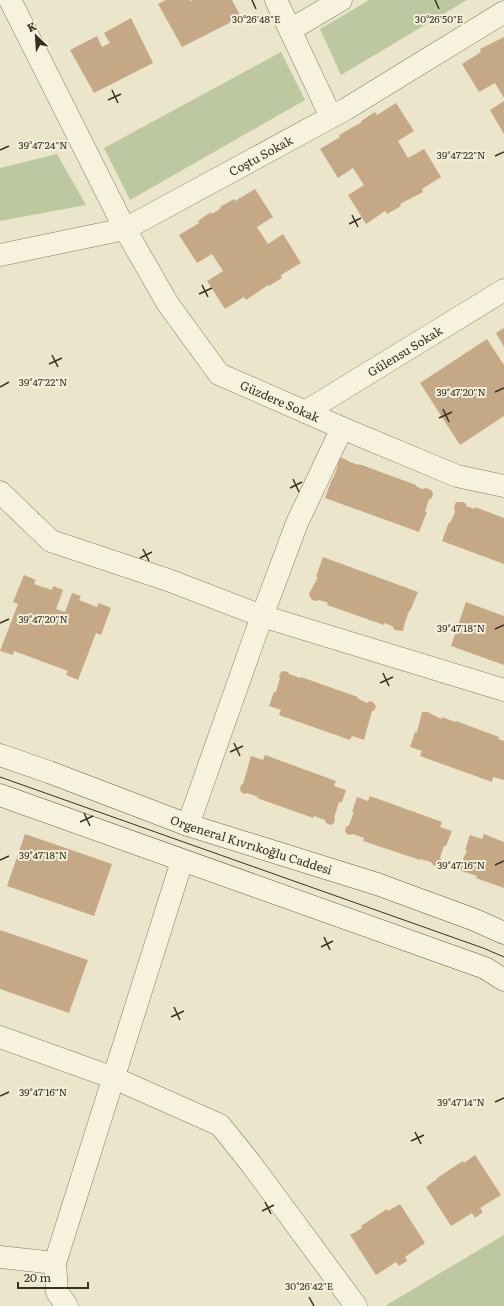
<svg xmlns="http://www.w3.org/2000/svg" width="504" height="1306" font-family="Literata,serif">
  <style>
    .green { fill: #bec8a0 }
    .building { fill: #c5a885 }
    .lines { fill: none; stroke-linecap: round; stroke-linejoin: round }
    .street-casing { stroke: #867a61; stroke-width: 23 }
    .secondary-casing { stroke: #685b44; stroke-width: 23 }
    .street { stroke: #f6f2de; stroke-width: 22 }
    .secondary { stroke: #f6f2de; stroke-width: 22 }
    .tram { stroke: #383022; stroke-width: 1 }
    .ticks { fill: none; stroke: #383022; stroke-width: 1.5 }
    .labels { text-anchor: middle; dominant-baseline: central; stroke-width: 4; stroke-linejoin: round; paint-order: stroke }
    .street-label { font-size: 12px; fill: #383022; stroke: #f3efda }
    .ticks-label { font-size: 10px; text-anchor: middle; fill: #383022; stroke: #f3efda; stroke-width: 4; stroke-linejoin: round; paint-order: stroke }
  </style>
  <rect width="100%" height="100%" fill="#ebe6cb"/>
  <g class="green">
    <path d="M369,0h98l-126,75 -21,-46z"/>
    <path d="M281,52l24,48 -175,100 -26,-52z"/>
    <path d="M57,154l29,51 -86,16v-53z"/>
    <path d="M504,1235v71h-119z"/>
  </g>
  <g class="building">
    <path d="M166,0h24v1l3,-1h39l9,17 -59,30 -24,-43z"/>
    <path d="M131,18l22,45 -59,30 -24,-43 27,-14 5,11 8,-4 -6,-10z"/>
    <path d="M504,37v61l-9,-15 -16,9 -17,-28 19,-12 -1,-3z"/>
    <path d="M504,101v33l-14,-24z"/>
    <path d="M396,103l18,28 -16,10 10,17 16,-9 17,28 -19,12 1,3 -23,12 1,2 -14,8 -2,-3 -19,13 -18,-29 16,-10 -11,-17 -15,10 -18,-29 20,-12 -1,-2 23,-13 -1,-1 14,-9 2,3z"/>
    <path d="M255,189l18,28 -16,10 11,17 15,-10 18,29 -20,12 1,3 -13,8 -1,-1 -22,15 -2,-3 -19,12 -18,-28 16,-10 -11,-17 -15,9 -18,-28 20,-12 -1,-2 13,-9 1,2 9,-6 -1,-1 14,-8 1,2z"/>
    <path d="M504,328v19l-8,-14z"/>
    <path d="M487,339l17,26v51l-44,29 -40,-62z"/>
    <path d="M339,458h4l7,4 8,3 1,-1 57,21v1l6,3 4,-1 5,2 2,3 -1,5 -3,1 -4,13h2l-8,20 -94,-34 7,-19h1l4,-11z"/>
    <path d="M456,502h7l3,2v2l9,3v-2l29,11v46l-62,-23 7,-19 1,1 5,-11 -1,-5z"/>
    <path d="M323,557l95,35 -8,19h-1l-4,11 -2,9 -8,-1 -3,-4 -8,-3v2l-57,-20 1,-2 -8,-3 -5,1 -4,-2 -2,-5 9,-17h-2z"/>
    <path d="M24,575l12,5 -2,4 18,6 1,-4 10,4 -7,19 9,3 7,-19 9,3 -2,4 18,7 2,-4 12,5 -10,27 -5,-2 -18,47 -12,-5 2,-4 -54,-20 -1,4 -13,-4 18,-47 -5,-2z"/>
    <path d="M466,602l38,14v49l-53,-19z"/>
    <path d="M284,671l4,1 1,2 11,4 1,-1 57,20 -1,1 10,5 3,-2 4,2 2,3 -2,5h-2l-8,29 -12,-4 -2,4 -71,-25 2,-5 -12,-4 5,-14h2l4,-14 -1,-2 2,-4z"/>
    <path d="M422,712h6l7,4 7,3v-2l13,5 1,-1 43,16 -1,2 6,2v39l-11,-3 -1,5 -72,-26 2,-5 -12,-4 5,-15h2z"/>
    <path d="M265,755l71,26 -2,5 12,4 -4,12h-3l-5,16 1,1 -1,4 -3,2 -5,-2 -1,-3 -11,-4 -1,2 -56,-20 1,-1 -11,-4 -3,1 -3,-2 -1,-3 1,-4 2,-1 8,-28 12,4z"/>
    <path d="M370,796l72,26 -2,5 12,4 -6,15h-2l-4,12 1,2 -1,5 -4,1 -3,-1 -2,-3 -11,-3v1l-57,-19 1,-3 -11,-4 -3,1 -3,-1 -2,-3 1,-4 3,-2 5,-13h-2l5,-15 11,4z"/>
    <path d="M25,834l87,30 -18,52 -87,-30z"/>
    <path d="M484,834l20,8v46l-28,-10 1,-2 -12,-4v1l-6,-4 8,-19h-2l5,-15 12,4z"/>
    <path d="M0,930l88,30 -19,53 -69,-24z"/>
    <path d="M475,1155l26,40 -21,13 3,4 -8,6 -3,-5 -21,13 -25,-39 11,-8v-1l26,-17 1,2z"/>
    <path d="M400,1204l25,39 -20,14 2,4 -8,5 -3,-4 -20,13 -26,-40 12,-7 -1,-2 26,-17 1,2z"/>
  </g>
  <g class="lines">
    <defs>
      <g id="street">
        <path id="s1" d="M10,0l115,229 43,75 51,70 123,54 115,48 47,10"/>
        <path d="M276,0l55,117"/>
        <path d="M290,30l51,-30"/>
        <path id="s2" d="M0,255l125,-26 221,-120 158,-97"/>
        <path id="s3" d="M305,412l199,-122"/>
        <path d="M0,492l51,49 117,39 94,36 242,74"/>
        <path d="M188,825l69,-195 40,-107 45,-95"/>
        <path d="M0,1037l114,41 106,47 32,40 104,141"/>
        <path d="M0,1257l55,6"/>
        <path d="M67,1306l-10,-14 -2,-29 127,-402"/>
      </g>
      <g id="secondary">
        <path id="s4" d="M0,755l49,17 139,53 189,59 98,36 29,13"/>
        <path d="M0,795l485,173 19,12"/>
      </g>
    </defs>
    <use href="#street" class="street-casing"/>
    <use href="#secondary" class="secondary-casing"/>
    <use href="#street" class="street"/>
    <use href="#secondary" class="secondary"/>
    <path class="tram" d="M0,777l483,171 21,9"/>
  </g>
  <path class="ticks" d="M252,0l4,9M435,0l4,9M112,90l6,13M108,100l13,-6M0,150l9,-4M495,156l9,-4M352,215l6,12M349,224l12,-6M202,285l6,12M199,294l13,-6M52,355l6,12M49,364l13,-6M0,387l9,-5M495,392l9,-4M443,409l6,13M439,418l13,-6M293,479l6,13M290,488l12,-6M143,549l6,12M140,558l12,-6M0,623l9,-4M495,629l9,-4M383,673l6,13M380,683l13,-6M234,743l6,13M230,752l13,-6M84,813l6,13M80,822l13,-6M0,860l9,-4M495,865l9,-4M324,937l6,13M321,947l12,-6M174,1007l6,13M171,1017l13,-6M0,1096l9,-4M495,1102l9,-4M415,1132l6,12M411,1141l13,-6M265,1202l6,12M262,1211l12,-6M309,1297l5,9"/>
  <g class="labels">
    <g class="street-label">
      <text stroke="none"><textPath href="#s2" startOffset="282">Coştu Sokak</textPath></text>
      <text stroke="none"><textPath href="#s3" startOffset="117">Gülensu Sokak</textPath></text>
      <text stroke="none"><textPath href="#s1" startOffset="496">Güzdere Sokak</textPath></text>
      <text stroke="none"><textPath href="#s4" startOffset="267">Orgeneral Kıvrıkoğlu Caddesi</textPath></text>
    </g>
  </g>
  <g class="ticks-label">
    <text x="256" y="23">30°26'48"E</text>
    <text x="439" y="23">30°26'50"E</text>
    <text x="43" y="149">39°47'24"N</text>
    <text x="461" y="159">39°47'22"N</text>
    <text x="43" y="386">39°47'22"N</text>
    <text x="461" y="396">39°47'20"N</text>
    <text x="43" y="623">39°47'20"N</text>
    <text x="461" y="632">39°47'18"N</text>
    <text x="43" y="859">39°47'18"N</text>
    <text x="461" y="869">39°47'16"N</text>
    <text x="43" y="1096">39°47'16"N</text>
    <text x="461" y="1106">39°47'14"N</text>
    <text x="309" y="1290">30°26'42"E</text>
  </g>
  <g transform="translate(36 36) rotate(335)" stroke="#f3efda" stroke-width="3" paint-order="stroke">
  <path d="M0-3L7 15L0 10L-7 15Z" fill="#383022"/>
  <text y="-6" font-size="11" font-weight="bold" text-anchor="middle" fill="#383022">K</text>
  </g>
  <path d="M18 1282v6h70v-6" fill="none" stroke="#383022" stroke-width="2"/>
  <text x="24" y="1282" font-size="12" fill="#383022" stroke="#f3efda" stroke-width="3" paint-order="stroke">20 m</text>
</svg>
